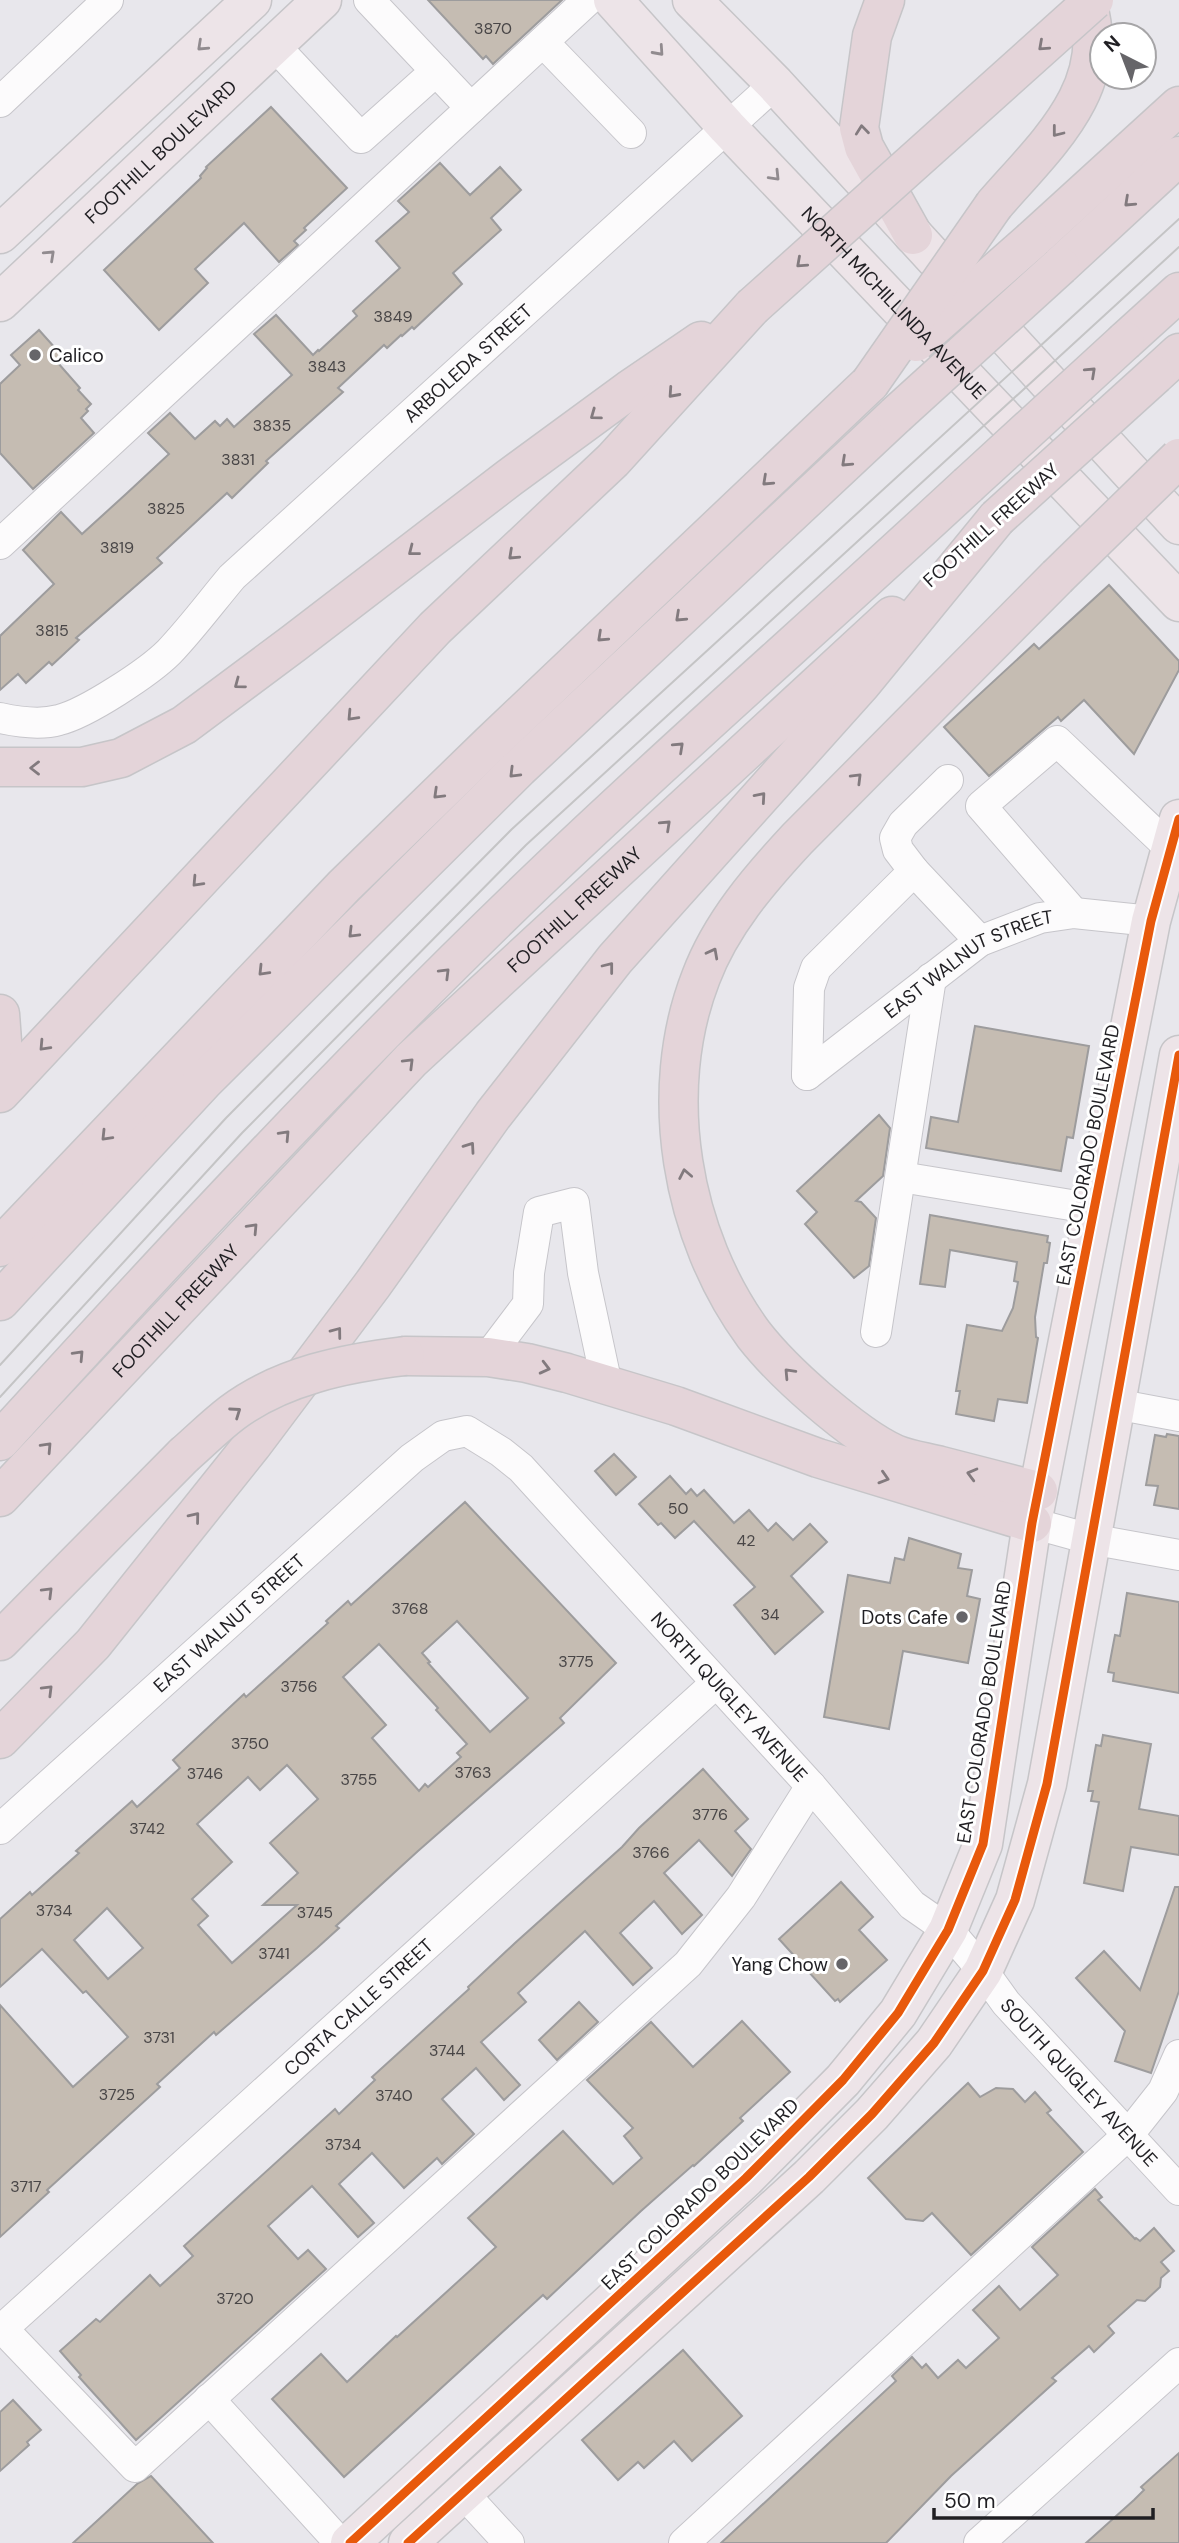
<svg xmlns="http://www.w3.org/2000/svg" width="1179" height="2543" font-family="'DM Sans',sans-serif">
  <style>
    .building { fill: #c5bcb2; stroke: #9d9c9d; stroke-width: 2; fill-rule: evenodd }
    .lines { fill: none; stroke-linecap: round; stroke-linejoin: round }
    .minor-casing { stroke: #c6c5ca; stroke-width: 32 }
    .major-casing { stroke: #c6c5c8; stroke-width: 41 }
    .highway-casing { stroke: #c6c5c8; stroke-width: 41 }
    .minor { stroke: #fcfbfc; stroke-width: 30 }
    .major { stroke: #ede4e8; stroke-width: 38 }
    .highway { stroke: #e4d4d9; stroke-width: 38 }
    .tram { stroke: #c4c4c5; stroke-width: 2 }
    .highway-bridge-casing { stroke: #c6c5c8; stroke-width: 41; stroke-linecap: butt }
    .highway-bridge { stroke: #e4d4d9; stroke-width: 38 }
    .cycleway-casing { stroke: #fff; stroke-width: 13 }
    .cycleway { stroke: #e8590c; stroke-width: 9 }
    .oneway { stroke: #918b8f }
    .oneway2 { stroke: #827a7e }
    .poi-dot { fill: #666569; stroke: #fff; stroke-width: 2.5 }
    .labels { text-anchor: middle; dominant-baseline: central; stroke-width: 6; stroke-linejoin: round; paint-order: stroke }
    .number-label { font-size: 16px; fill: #494647 }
    .street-label { font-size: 19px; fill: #201f23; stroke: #fff }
    .poi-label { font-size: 19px; fill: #201f23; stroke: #fff; text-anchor: end }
  </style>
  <rect width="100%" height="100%" fill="#e8e7ec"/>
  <g class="building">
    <path d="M428,0h134l-69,64 -7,-8 -3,3z"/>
    <path d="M271,107l76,81 -43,40 2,2 -12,11 4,4 -19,17 -35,-39 -49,46 13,14 -49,47 -55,-60 97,-92 -1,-2 7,-8 -1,-1z"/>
    <path d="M440,163l30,32 30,-28 21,23 -30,28 10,12 -48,43 9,11 -48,45 -2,-2 -10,9 -1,-1 -14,13 -3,-3 -46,43 5,4 -77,69 2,2 -36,35 -5,-5 -70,65 5,5 -86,75 3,2 -27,25 -3,-3 -23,21 -8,-9 -18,16v-54l54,-52 -31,-34 38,-38 21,22 44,-40 43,-40 -21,-21 22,-20 25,26 20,-18 5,5 7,-7 7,8 58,-52 -38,-41 22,-19 37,40 5,-5 1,1 38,-35 -4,-5 47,-43 -24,-27 33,-29 -11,-11z"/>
    <path d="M39,330l25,28 -6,5 22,25 -2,2 13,14 -5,5 2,2 -7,7 13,15 -61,56 -33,-36v-69l20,-19 -9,-10z"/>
    <path d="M1109,585l70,76v9l-45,84 -50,-54 -23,21 -3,-4 -69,59 -45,-49 90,-83 5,5z"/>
    <path d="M975,1026l114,20 -16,92 -6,-1 -6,34 -135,-23 5,-31 27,5z"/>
    <path d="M879,1115l11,13 -7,48 -27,25 5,1 15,16 -7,48 -15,12 -49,-54 12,-12 -20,-21z"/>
    <path d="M930,1215l118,21 -1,6 3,1 -3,20h-3l-9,54 1,20 2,1 -11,65 -29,-4 -4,22 -38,-7 4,-23h-4l11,-66 35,6 11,-23 5,-26 -4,-1 3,-19 -67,-12 -5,37 -25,-3z"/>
    <path d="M1167,1434l12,2v73l-25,-4 4,-19 -12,-1 9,-50 11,2z"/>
    <path d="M614,1454l22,23 -20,18 -21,-24z"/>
    <path d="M670,1476l16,18 5,-5 6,7 7,-6 30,33 15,-13 19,21 8,-8 17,17 17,-16 17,18 -36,34 32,36 -48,42 -41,-49 21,-18 -61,-66 -19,17 -14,-15 -3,2 -19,-21z"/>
    <path d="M465,1502l151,161 -56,55 4,5 -146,128 -82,75 3,2 -22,20 -101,87 -2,-3 -57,52 3,3 -113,103 2,2 -49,45v-232l73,82 55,-50 -42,-46 -3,2 -41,-44 -42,38v-68l30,-27 2,3 47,-42 -3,-2 56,-50 5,6 43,-39 -7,-8 71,-66 2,3 82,-74 -2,-2 22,-20 3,4zM457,1621l71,77 -38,34 -62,-69 2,-1 -8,-9zM379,1644l59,64 -2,2 31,34 -10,9 4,4 -33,30 -3,-3 -6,7 -47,-53 14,-13 -43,-48zM287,1765l31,34 -48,44 28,30 -35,32h34l-65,58 -34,-38 10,-9 -16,-17 40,-37 -35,-38 51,-47 12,13zM107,1908l36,40 -35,31 -34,-39z"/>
    <path d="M909,1538l52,16 -3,14 14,2 -5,26 13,3 -12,64 -65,-12 -14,78 -65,-12 24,-142 42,8 5,-25 9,2z"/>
    <path d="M1127,1593l52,9v91l-66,-12 1,-8 -6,-1 7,-37 5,1z"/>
    <path d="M1103,1735l48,9 -12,65 40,7v39l-48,-8 -8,44 -39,-8 15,-81 -8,-1 2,-10h-5l8,-46 5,1z"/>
    <path d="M703,1769l45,50 -13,12 16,18 -19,27 -33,-36 -35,33 38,42 -20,19 -28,-33 -34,32 32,35 -19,17 -48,-54 -67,62 8,9 -45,40 39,43 -16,15 -28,-32 -34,31 32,35 -32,30 -5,-6 -33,30 -32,-35 -33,31 35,39 -16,14 -46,-51 -44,40 30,33 10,-9 18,19 -190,171 -57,-63 2,-2 -21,-24 36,-32 4,3 50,-47 10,11 33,-30 -9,-10 151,-137 4,5 36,-34 -3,-3 97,-88 -1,-2 47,-44 107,-96 17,-19z"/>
    <path d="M841,1882l32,35 -14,13 28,30 -47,42 -2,-3 -3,2 -56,-62z"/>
    <path d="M1175,1887h4v104l-28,82 -36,-12 10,-30 -49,-53 28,-27 36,39z"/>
    <path d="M579,2002l19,20 -41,38 -18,-20z"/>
    <path d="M742,2021l48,51 -50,46 3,3 -49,45 -1,-1 -52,46 -94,88 -4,-4 -199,182 -72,-78 49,-45 26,28 49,-46 1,1 99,-90 -28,-29 95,-87 50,53 29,-26 -18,-22 9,-8 -46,-48 64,-58 42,45z"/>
    <path d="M968,2083l12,14 16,-9 17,1 12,13 10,-10 16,18 -4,3 36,39 -112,103 -39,-42 -9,8 -17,-2 -38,-41z"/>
    <path d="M1095,2189l7,8 -4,3 37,39 1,-1 4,3 14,-13 20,23 -13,11 8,9 -8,7 -1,9 -15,14 -8,-1 -29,26 6,7 -20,19 -5,-6 -37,32 4,3 -105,95 -65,67h-165l175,-162 -4,-5 20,-19 10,11 4,-4 12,14 20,-18 8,8 33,-30 -26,-28 26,-24 21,24 38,-35 -26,-28z"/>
    <path d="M683,2350l59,66 -50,45 -18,-20 -30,27 -6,-6 -20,18 -36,-40z"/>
    <path d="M13,2400l28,30 -14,12 2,3 -29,26v-59z"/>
    <path d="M1179,2453v90h-93l48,-43 10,-10 -3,-3z"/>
    <path d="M151,2476l62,67h-140l64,-59z"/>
  </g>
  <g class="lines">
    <defs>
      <g id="minor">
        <path d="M543,42l88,91"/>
        <path d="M274,45l87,93 75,-67 -67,-71"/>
        <path d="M436,71l35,37"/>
        <path d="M0,102l108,-102"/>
        <path d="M0,544l588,-544"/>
        <path id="s1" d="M0,718c18,4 41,7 59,2 28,-7 90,-48 110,-68 22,-23 42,-50 63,-75l543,-493"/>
        <path d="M914,871l66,70"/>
        <path d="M1074,913l-93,-107 76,-65 114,108"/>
        <path id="s2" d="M807,1075l173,-134 60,-23 34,-5 77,8"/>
        <path d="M807,1075l2,-87 7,-20 98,-97 -16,-21 -3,-12 8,-14 45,-44"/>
        <path d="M901,1177l194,32"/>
        <path d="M876,1332l55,-354"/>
        <path d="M488,1357l40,-53 1,-31 10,-61 35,-9 9,70 24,112"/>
        <path d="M1115,1404l64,12"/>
        <path d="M1032,1523l58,16 89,16"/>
        <path id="s3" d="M0,1829l412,-371 31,-22 24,-5 34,21 20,16 290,318 101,119 36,25 35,41 23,32 173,187"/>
        <path d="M3,2329l132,138 553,-503 53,-67 70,-111"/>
        <path id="s4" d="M0,2331l716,-648"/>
        <path d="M209,2399l131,144"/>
        <path d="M463,2493l46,50"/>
        <path d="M684,2543l445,-409 34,-43 16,-36"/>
        <path d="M979,2543l200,-180"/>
      </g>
      <g id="major">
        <path id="s5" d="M613,0l114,127 452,475"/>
        <path d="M692,0l83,84 404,441"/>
        <path d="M0,234l252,-234"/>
        <path id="s6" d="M0,302l322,-302"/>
        <path d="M350,2543l396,-365 97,-98 55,-67 50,-83 35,-86 49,-321 119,-602 28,-102"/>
        <path d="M408,2543l401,-366 63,-63 62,-71 49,-72 32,-71 32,-116 132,-729"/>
      </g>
      <g id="highway">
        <path d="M885,0l-13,36 -13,92 5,19 49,88"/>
        <path d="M994,205c51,-59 121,-119 92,-205"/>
        <path d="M1032,240l147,-134"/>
        <path d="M1060,266l119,-110"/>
        <path d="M1125,341l54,-49"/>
        <path d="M1155,375l24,-22"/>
        <path d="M0,767h82l39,-9 63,-33 110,-82 215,-165 120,-88 72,-49"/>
        <path d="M0,1014l3,41 -3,14"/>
        <path d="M0,1093l435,-465 178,-168 139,-153"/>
        <path d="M0,1247l344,-361 146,-142 380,-361"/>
        <path d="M0,1301l203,-219 316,-314 377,-353"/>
        <path d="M405,1356l83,1 39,6 40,10 109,33 142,52 214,65"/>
        <path d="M0,1441c175,-192 352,-383 540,-563 140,-134 286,-261 428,-393"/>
        <path d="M1038,1491c-32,-8 -65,-17 -97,-25 -15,-4 -32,-6 -46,-12 -25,-11 -57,-37 -78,-55 -22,-19 -45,-41 -63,-64 -73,-99 -98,-243 -53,-358 20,-53 58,-97 96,-138l260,-262"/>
        <path id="s7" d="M0,1497l411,-437 481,-444"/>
        <path d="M0,1641l184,-186"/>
        <path d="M0,1739l93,-95 159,-199 121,-161 120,-169 122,-156 247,-276 135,-165"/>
      </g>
    </defs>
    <use href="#minor" class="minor-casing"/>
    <use href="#major" class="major-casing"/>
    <use href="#highway" class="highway-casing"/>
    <use href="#minor" class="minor"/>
    <use href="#major" class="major"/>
    <use href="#highway" class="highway"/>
    <g class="tram">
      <path d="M0,1365l226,-247 286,-289 667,-610"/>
      <path d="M0,1397l242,-264 284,-288 653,-598"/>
    </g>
    <defs>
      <g id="highway-bridge">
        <path d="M752,307l342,-307"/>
        <path d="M916,342l116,-102"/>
        <path d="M870,383l124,-178"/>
        <path d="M896,415l164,-149"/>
        <path d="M968,485l157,-144"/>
        <path d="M997,518l158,-143"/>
        <path d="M1057,577l122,-119"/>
        <path d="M184,1455c16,-14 31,-29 48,-42 49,-37 114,-50 173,-57"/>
      </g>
    </defs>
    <use href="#highway-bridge" class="highway-bridge-casing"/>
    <use href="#highway-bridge" class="highway-bridge"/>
    <defs>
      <g id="cycleway">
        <path d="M350,2543l396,-365 97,-98 55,-67 50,-83 35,-86 49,-321 119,-602 28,-102"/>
        <path d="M408,2543l401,-366 63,-63 62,-71 49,-72 32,-71 32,-116 132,-729"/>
      </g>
    </defs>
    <use href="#cycleway" class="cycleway-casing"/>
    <use href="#cycleway" class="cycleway"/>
  </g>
  <defs><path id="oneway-chevron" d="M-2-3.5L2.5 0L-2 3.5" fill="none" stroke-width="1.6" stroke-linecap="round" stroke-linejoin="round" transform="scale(1.75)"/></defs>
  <g class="oneway">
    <use href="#oneway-chevron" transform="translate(202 46) rotate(137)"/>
    <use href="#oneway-chevron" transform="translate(659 51) rotate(48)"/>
    <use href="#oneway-chevron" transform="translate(775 176) rotate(46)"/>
    <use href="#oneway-chevron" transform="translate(50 255) rotate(-43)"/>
  </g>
  <g class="oneway2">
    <use href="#oneway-chevron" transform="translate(1043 46) rotate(138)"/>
    <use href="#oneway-chevron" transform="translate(862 130) rotate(-96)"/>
    <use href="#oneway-chevron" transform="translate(1057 132) rotate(128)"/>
    <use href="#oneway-chevron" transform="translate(1129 202) rotate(137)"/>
    <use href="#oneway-chevron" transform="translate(801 263) rotate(138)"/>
    <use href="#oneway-chevron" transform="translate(1091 372) rotate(-43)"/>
    <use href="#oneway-chevron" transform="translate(673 393) rotate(132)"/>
    <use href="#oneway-chevron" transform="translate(595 415) rotate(144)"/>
    <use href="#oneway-chevron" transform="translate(846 462) rotate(137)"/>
    <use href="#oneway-chevron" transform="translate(767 481) rotate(137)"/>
    <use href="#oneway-chevron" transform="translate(413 551) rotate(142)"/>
    <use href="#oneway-chevron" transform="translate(513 555) rotate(137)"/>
    <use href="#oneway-chevron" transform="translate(680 617) rotate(137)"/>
    <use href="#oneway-chevron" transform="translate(602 637) rotate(137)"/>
    <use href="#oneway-chevron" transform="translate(239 684) rotate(143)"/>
    <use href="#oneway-chevron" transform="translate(352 716) rotate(133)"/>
    <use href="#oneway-chevron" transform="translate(679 747) rotate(-43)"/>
    <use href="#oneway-chevron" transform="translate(35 768) rotate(180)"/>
    <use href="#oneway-chevron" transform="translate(514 773) rotate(135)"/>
    <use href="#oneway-chevron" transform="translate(857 778) rotate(-45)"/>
    <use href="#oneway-chevron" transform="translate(438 794) rotate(136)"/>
    <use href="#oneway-chevron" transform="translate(761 797) rotate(-49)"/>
    <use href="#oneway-chevron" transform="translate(666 825) rotate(-43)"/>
    <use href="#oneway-chevron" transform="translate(197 882) rotate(133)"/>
    <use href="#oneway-chevron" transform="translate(353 933) rotate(135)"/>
    <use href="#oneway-chevron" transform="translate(713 953) rotate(-62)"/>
    <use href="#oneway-chevron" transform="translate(609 967) rotate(-52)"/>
    <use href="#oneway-chevron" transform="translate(263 971) rotate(134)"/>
    <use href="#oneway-chevron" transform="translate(445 973) rotate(-45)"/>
    <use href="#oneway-chevron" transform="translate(44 1046) rotate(133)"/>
    <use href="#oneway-chevron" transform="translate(409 1063) rotate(-45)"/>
    <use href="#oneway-chevron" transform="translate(285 1135) rotate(-47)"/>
    <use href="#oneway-chevron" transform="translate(106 1136) rotate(134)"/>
    <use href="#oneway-chevron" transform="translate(470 1147) rotate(-55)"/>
    <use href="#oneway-chevron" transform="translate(685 1174) rotate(-101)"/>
    <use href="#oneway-chevron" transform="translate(253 1228) rotate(-47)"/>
    <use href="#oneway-chevron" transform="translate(337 1332) rotate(-53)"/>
    <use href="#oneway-chevron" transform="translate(79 1355) rotate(-47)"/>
    <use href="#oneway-chevron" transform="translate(545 1368) rotate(14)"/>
    <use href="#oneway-chevron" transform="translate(789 1373) rotate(-133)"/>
    <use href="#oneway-chevron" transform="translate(236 1412) rotate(-35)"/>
    <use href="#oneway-chevron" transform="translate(47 1447) rotate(-47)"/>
    <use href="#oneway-chevron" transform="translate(972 1474) rotate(-165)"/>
    <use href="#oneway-chevron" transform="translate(884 1478) rotate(17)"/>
    <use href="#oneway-chevron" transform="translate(195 1517) rotate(-51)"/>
    <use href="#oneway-chevron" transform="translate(48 1592) rotate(-45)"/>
    <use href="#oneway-chevron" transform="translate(48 1690) rotate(-45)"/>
  </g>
  <g class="poi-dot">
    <circle cx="35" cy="355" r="7"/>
    <circle cx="962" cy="1617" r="7"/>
    <circle cx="842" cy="1964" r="7"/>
  </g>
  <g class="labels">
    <g class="number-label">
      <text x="493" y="28">3870</text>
      <text x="393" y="316">3849</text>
      <text x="327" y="366">3843</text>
      <text x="272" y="425">3835</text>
      <text x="238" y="459">3831</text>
      <text x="166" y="508">3825</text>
      <text x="117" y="547">3819</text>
      <text x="52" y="630">3815</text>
      <text x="678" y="1508">50</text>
      <text x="746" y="1540">42</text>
      <text x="410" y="1608">3768</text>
      <text x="770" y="1614">34</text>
      <text x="576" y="1661">3775</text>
      <text x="299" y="1686">3756</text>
      <text x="250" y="1743">3750</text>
      <text x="473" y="1772">3763</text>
      <text x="205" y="1773">3746</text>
      <text x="359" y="1779">3755</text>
      <text x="710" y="1814">3776</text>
      <text x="147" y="1828">3742</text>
      <text x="651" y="1852">3766</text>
      <text x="54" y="1910">3734</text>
      <text x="315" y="1912">3745</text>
      <text x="274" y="1953">3741</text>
      <text x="159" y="2037">3731</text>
      <text x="447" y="2050">3744</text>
      <text x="117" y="2094">3725</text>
      <text x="394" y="2095">3740</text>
      <text x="343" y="2144">3734</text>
      <text x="26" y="2186">3717</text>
      <text x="235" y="2298">3720</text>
    </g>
    <g class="street-label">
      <text stroke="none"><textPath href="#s6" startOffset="220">FOOTHILL BOULEVARD</textPath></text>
      <text stroke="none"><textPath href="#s5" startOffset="413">NORTH MICHILLINDA AVENUE</textPath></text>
      <text stroke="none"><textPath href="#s1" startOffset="606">ARBOLEDA STREET</textPath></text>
      <text transform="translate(991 525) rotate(-42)">FOOTHILL FREEWAY</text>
      <text stroke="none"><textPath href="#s7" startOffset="822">FOOTHILL FREEWAY</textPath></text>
      <text stroke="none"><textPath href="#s2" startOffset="198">EAST WALNUT STREET</textPath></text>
      <text transform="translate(1088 1155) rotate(-79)">EAST COLORADO BOULEVARD</text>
      <text stroke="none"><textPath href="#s7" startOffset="256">FOOTHILL FREEWAY</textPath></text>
      <text stroke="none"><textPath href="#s3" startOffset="308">EAST WALNUT STREET</textPath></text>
      <text stroke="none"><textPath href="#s3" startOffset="992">NORTH QUIGLEY AVENUE</textPath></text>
      <text transform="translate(984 1712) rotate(-81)">EAST COLORADO BOULEVARD</text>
      <text stroke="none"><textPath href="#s4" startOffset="483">CORTA CALLE STREET</textPath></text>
      <text stroke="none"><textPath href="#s3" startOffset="1514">SOUTH QUIGLEY AVENUE</textPath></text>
      <text transform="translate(700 2194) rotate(-44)">EAST COLORADO BOULEVARD</text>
    </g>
    <g class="poi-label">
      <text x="49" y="355" text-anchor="start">Calico</text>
      <text x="948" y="1617">Dots Cafe</text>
      <text x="828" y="1964">Yang Chow</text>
    </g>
  </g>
  <g transform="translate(1123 56) rotate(318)"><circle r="33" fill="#ffffff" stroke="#a6a5a7" stroke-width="2"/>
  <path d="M0-5L12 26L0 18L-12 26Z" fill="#666569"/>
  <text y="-10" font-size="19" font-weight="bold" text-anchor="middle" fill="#201f23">N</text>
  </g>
  <path d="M934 2508v10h219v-10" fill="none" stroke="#201f23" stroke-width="3.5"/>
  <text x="944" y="2508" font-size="21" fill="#201f23" stroke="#ffffff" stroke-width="5" paint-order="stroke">50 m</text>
</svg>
